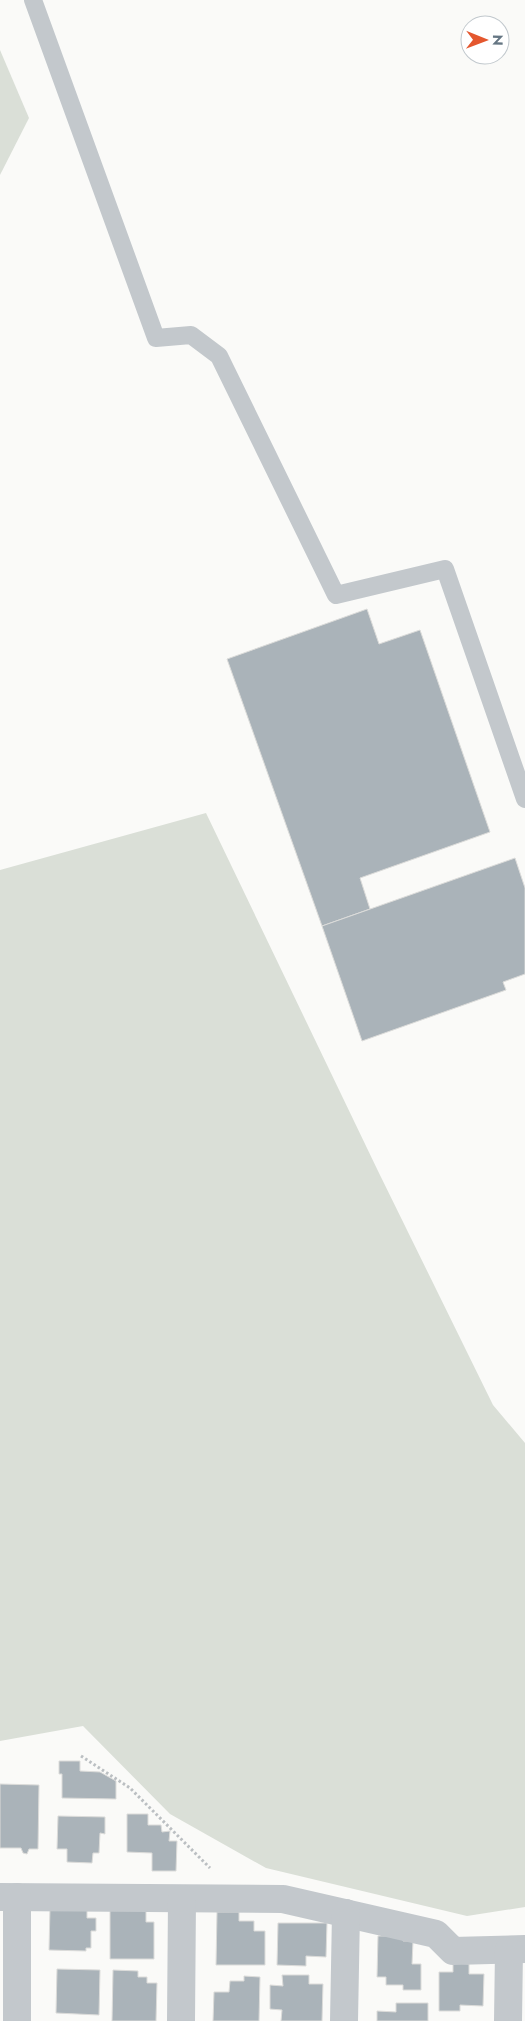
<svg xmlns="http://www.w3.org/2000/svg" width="525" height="2021" font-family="Jost,sans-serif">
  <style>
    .green { fill: #dadfd7 }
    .building { fill: #aab3b9; stroke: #dcdcda }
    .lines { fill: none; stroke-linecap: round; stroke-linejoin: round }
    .path { stroke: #bbbfc2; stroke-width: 3; stroke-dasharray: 2.5 2.5; stroke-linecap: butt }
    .service { stroke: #c3c8cc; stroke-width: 18 }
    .minor { stroke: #c3c8cc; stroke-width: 28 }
  </style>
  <rect width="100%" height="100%" fill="#fafaf8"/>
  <g class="green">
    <path d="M0,50l29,68 -29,57z"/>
    <path d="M206,813l172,358 115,234 32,38v464l-58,9 -201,-48 -96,-54 -87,-88 -83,15v-871z"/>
  </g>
  <g class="building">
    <path d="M367,609l12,35 41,-14 70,202 -130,46 10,31 -48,17 -95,-267z"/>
    <path d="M515,858l10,30v86l-22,8 3,8 -144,51 -40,-115z"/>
    <path d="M59,1761h21v10l20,1 16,9v18l-54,-1v-24h-3z"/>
    <path d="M0,1784l39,1 -1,64h-9l-2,5 -4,-1 -2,-5h-21z"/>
    <path d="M127,1814h21v11h13l1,7 8,-1 -1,10h8l-1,30h-24v-18l-25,-1z"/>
    <path d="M58,1816l47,1v17l-5,-1 -1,20h-6l-1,10 -25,-1v-13h-10z"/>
    <path d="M50,1908l37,1v9h9v13h-5v17h-5v3l-37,-1z"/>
    <path d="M110,1909h36v13h8v37h-44z"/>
    <path d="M217,1912h22v9h15v10h11v34h-49z"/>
    <path d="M278,1923h49l-1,34 -20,-1v10l-29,-1z"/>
    <path d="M378,1936h25v5h10l-1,23h9v26h-18v-5h-17v-8h-9z"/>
    <path d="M453,1963l16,1v10h15l-1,32 -23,-1v6h-21v-39h14z"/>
    <path d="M57,1969l43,1 -1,45 -43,-2z"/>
    <path d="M113,1970l25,1v6h9v6h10l-1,38h-44z"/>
    <path d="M282,1975h27v9h14l-1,37h-41l1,-11 -12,-1v-24l13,1z"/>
    <path d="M244,1976l16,1 -1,44h-46l1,-29h15l1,-11h14z"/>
    <path d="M396,2003h32v18h-51v-10l19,1z"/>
  </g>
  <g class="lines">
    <path class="path" d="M81,1756l49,32 80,80"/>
    <path class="service" d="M33,0l123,338 35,-3 28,21 117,239 109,-26 80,230"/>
    <g class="minor">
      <path d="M0,1897l283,2 153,35 17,17 72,-2"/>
      <path d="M17,2021v-124"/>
      <path d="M181,2021l1,-122"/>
      <path d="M344,2021l2,-108"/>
      <path d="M508,2021l1,-71"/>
    </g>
  </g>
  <g transform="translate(485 40) rotate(91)"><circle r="24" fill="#ffffff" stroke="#c1c8cd"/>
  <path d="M0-4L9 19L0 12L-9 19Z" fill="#e4572e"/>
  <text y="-8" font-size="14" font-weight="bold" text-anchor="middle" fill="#657683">N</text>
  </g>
</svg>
